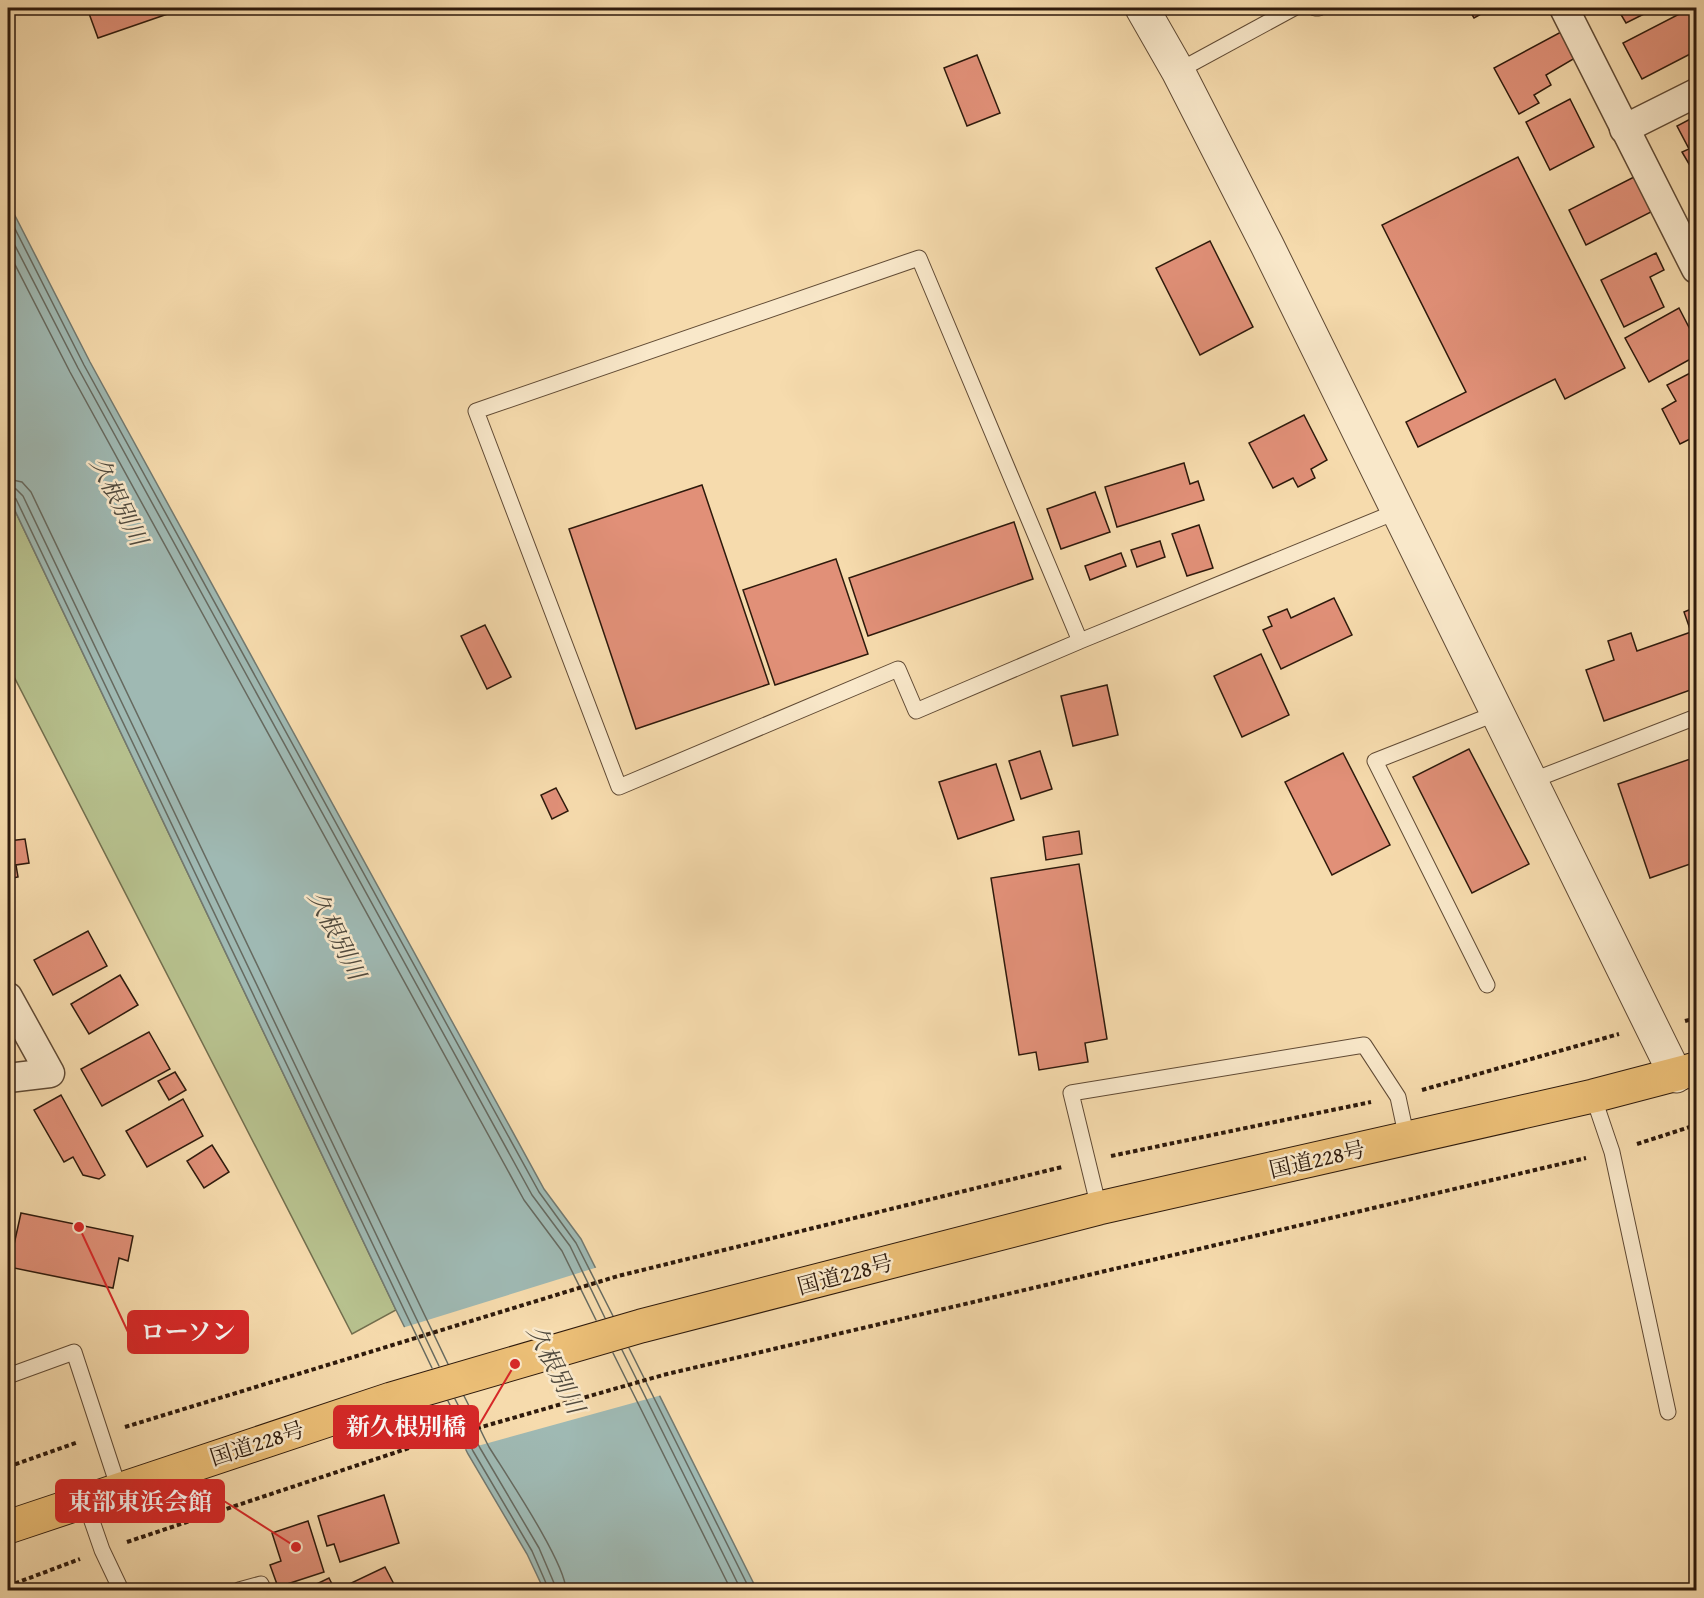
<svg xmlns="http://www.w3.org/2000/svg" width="1704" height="1598" font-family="'Gentium Book Plus','Noto Serif JP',serif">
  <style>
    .green { fill: #b7c18e; stroke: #726e4d; stroke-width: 1.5 }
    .water { fill: #9fb9b3; stroke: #727970; stroke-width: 1.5 }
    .pier { fill: #f6dbad }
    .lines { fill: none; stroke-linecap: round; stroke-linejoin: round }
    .shore { stroke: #666a60; stroke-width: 1.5 }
    .building { fill: #e19078; stroke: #2e1a0c; stroke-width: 1.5 }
    .service-casing { stroke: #604a34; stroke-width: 17 }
    .minor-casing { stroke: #604a34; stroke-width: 31 }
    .tertiary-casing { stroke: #604a34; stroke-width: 35 }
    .trunk-casing { stroke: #2e1a0c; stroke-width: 35 }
    .path { stroke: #2e1a0c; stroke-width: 4; stroke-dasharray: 4.5 3; stroke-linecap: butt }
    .service { stroke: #f9e8ca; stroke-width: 15 }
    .minor { stroke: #f9e8ca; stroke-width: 28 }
    .tertiary { stroke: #f9e8ca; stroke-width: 33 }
    .trunk { stroke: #ebbe76; stroke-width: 33 }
    .labels { text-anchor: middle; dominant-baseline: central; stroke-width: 5; stroke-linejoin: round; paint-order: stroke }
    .street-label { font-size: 22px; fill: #2e1a0c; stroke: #f9e8ca }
    .water-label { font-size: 24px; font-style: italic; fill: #504a3e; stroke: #f9e8ca }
    .leader { fill: none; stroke: #d62828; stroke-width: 2 }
    .callout-dot { fill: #d62828; stroke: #f9e8ca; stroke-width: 2 }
    .callout { fill: #d62828; stroke: #d62828; stroke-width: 2 }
    .callout-label { font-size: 24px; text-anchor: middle; font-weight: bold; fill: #fff }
  </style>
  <rect width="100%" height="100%" fill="#f6dbad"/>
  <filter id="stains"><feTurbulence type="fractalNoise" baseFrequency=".00333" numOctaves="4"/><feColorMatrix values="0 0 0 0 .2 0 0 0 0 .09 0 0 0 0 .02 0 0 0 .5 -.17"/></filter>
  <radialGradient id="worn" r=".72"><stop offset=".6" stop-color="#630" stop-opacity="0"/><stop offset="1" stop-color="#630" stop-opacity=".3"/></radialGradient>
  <path class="green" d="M8,496l388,814 -44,24 -344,-669z"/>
  <path class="water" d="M8,202l82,160 454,827 37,50 176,351h-213l-17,-36 -59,-100 -72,-144 -388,-814z"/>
  <path class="pier" d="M598,1267l64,128 -199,55 -61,-122z"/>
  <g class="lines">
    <g class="shore">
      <path d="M8,215l76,150 455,827 37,51 37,73"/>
      <path d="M8,232l70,136 454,827 38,51 35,72"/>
      <path d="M8,251l62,121 454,828 38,51 34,69"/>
      <path d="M8,479l14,3 9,10 417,872"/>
      <path d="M8,488l8,1 7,7 416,870"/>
      <path d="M8,495l8,4 416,869"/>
      <path d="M629,1348l121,242"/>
      <path d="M622,1350l119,240"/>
      <path d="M613,1353l118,237"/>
      <path d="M464,1396c9,17 16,34 25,51 18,29 76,115 77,143"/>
      <path d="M455,1399l25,49 59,100 18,42"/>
      <path d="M448,1401l25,50 59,100 17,39"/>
    </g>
  </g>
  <g class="building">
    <path d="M87,8h98l-87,30z"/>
    <path d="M986,8h22l-20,5z"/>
    <path d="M1468,8h24l-18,10z"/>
    <path d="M1617,8h39l-30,15z"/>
    <path d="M1663,8h13l-10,5z"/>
    <path d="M1687,10l9,19v22l-54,28 -19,-36z"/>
    <path d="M1561,32l14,26 -29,17 5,10 -17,10 5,8 -20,11 -25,-46z"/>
    <path d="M977,55l23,58 -33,13 -23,-58z"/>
    <path d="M1570,99l24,48 -44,23 -24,-48z"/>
    <path d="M1696,116v44l-7,4 -7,-12 7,-3 -12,-23z"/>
    <path d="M1518,157l107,211 -60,31 -10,-20 -137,68 -12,-25 60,-30 -84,-167z"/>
    <path d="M1634,177l17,35 -65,33 -17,-35z"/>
    <path d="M1210,241l43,86 -53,28 -44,-87z"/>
    <path d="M1656,253l8,17 -14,7 14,30 -40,20 -23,-47z"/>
    <path d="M1679,308l17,33v15l-47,26 -24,-44z"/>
    <path d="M1696,370v66l-16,8 -18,-35 14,-8 -9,-16z"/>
    <path d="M1304,415l23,45 -16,9 4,9 -17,9 -5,-9 -20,10 -24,-45z"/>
    <path d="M1184,463l6,21 8,-3 6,19 -87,27 -12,-40z"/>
    <path d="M702,485l67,199 -133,45 -67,-200z"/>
    <path d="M1095,492l15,40 -49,17 -14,-40z"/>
    <path d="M1014,522l19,57 -165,57 -19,-58z"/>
    <path d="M1199,525l14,43 -26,8 -15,-42z"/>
    <path d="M1160,541l5,16 -28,10 -6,-17z"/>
    <path d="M1121,553l5,13 -36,14 -5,-14z"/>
    <path d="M836,559l32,95 -93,31 -32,-95z"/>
    <path d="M1334,598l18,37 -71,34 -18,-39 9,-4 -4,-9 19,-8 4,9z"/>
    <path d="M1696,607v81l-92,33 -18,-51 28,-10 -6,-19 23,-8 6,18 54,-19 -7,-20z"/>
    <path d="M485,625l26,52 -24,12 -26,-53z"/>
    <path d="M1261,654l28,61 -47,22 -28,-61z"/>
    <path d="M1107,685l11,50 -45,11 -12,-50z"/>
    <path d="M1469,749l60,115 -57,29 -59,-116z"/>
    <path d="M1040,751l12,38 -31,10 -12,-38z"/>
    <path d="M1343,753l47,92 -58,30 -47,-93z"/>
    <path d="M1696,757v105l-46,16 -32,-94z"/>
    <path d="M996,764l18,56 -56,19 -19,-57z"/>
    <path d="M556,788l12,23 -16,8 -11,-24z"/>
    <path d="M1079,831l3,23 -36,6 -3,-23z"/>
    <path d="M25,839l4,24 -13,2 2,12 -10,2v-38z"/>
    <path d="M1079,864l28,175 -22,4 3,19 -49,8 -3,-18 -17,3 -28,-177z"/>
    <path d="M88,931l19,35 -54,29 -19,-35z"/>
    <path d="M120,975l18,30 -49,29 -18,-30z"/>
    <path d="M149,1032l21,37 -68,37 -21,-37z"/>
    <path d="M175,1072l11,18 -17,10 -11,-19z"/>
    <path d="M61,1095l44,80 -6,4 -16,-4 -10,-18 -9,5 -30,-52z"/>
    <path d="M183,1099l20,37 -56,31 -21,-36z"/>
    <path d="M8,1101l5,48 -5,1z"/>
    <path d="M212,1145l17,27 -25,16 -17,-27z"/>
    <path d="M21,1213l112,23 -5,25 -9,-3 -6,30 -104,-21z"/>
    <path d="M384,1495l15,48 -59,19 -6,-18 -7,2 -9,-30z"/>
    <path d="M308,1521l16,51 -46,15 -8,-22 11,-4 -9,-28z"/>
    <path d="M385,1567l12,23h-47l-3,-5z"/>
    <path d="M329,1578l6,12h-31z"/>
  </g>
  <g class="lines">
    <defs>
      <g id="service">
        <path d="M1315,8h4"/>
        <path d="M1178,71l116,-63"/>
        <path d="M1080,641l-164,70 -18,-42 -279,118 -143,-376 443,-153 161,383 318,-130"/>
        <path d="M1531,781l165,-64"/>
        <path d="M1487,985l-112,-224 122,-48"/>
        <path d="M1593,1096l19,56 56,260"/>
        <path d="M1099,1208l-28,-115 293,-48 34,52 9,42"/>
        <path d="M8,1376l66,-24 45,137"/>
        <path d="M85,1501l17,49 19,40"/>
        <path d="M239,1590l22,-6 3,6"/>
      </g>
      <g id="minor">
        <path d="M1564,8l132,261"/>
        <path d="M1624,129l72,-36"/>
        <path d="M8,997l42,76 -42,5"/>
      </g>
      <path id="tertiary" d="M1142,8l36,63 89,174 409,831"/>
      <path id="trunk" d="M8,1527l383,-128 250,-73 458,-118 494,-112 103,-27"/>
    </defs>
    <use href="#service" class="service-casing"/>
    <use href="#minor" class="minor-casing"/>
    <use href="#tertiary" class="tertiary-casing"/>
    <use href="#trunk" class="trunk-casing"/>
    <g class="path">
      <path d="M1685,1021l11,-3"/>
      <path d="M1422,1090l197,-56"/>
      <path d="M1637,1144l59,-19"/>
      <path d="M1111,1156l260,-54"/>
      <path d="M125,1427l493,-151 444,-109"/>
      <path d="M8,1467l70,-25"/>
      <path d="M127,1542l288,-96 248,-71 923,-217"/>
      <path d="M8,1586l72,-27"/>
    </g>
    <use href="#service" class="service"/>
    <use href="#minor" class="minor"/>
    <use href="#tertiary" class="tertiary"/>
    <use href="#trunk" class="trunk"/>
  </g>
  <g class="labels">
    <g class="street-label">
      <text transform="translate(1317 1159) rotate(-13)">国道228号</text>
      <text transform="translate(845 1274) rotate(-15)">国道228号</text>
      <text transform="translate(257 1443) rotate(-18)">国道228号</text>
    </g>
    <g class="water-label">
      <text transform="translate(119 501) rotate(63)">久根別川</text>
      <text transform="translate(337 935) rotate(63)">久根別川</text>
      <text transform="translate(556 1369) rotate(63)">久根別川</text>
    </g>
  </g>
  <path class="leader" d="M79 1227L128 1332M515 1364L478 1427M296 1547L224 1501"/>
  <g class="callout-dot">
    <circle cx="79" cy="1227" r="6"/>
    <circle cx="515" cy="1364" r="6"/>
    <circle cx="296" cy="1547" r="6"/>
  </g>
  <g class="callout">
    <rect x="128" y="1311" width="120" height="42" rx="6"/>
    <rect x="334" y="1406" width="144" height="42" rx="6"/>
    <rect x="56" y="1480" width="168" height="42" rx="6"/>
  </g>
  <g class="callout-label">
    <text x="188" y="1340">ローソン</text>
    <text x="406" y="1435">新久根別橋</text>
    <text x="140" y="1510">東部東浜会館</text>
  </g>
  <rect width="1704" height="1598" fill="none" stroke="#f6dbad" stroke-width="30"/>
  <rect x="9" y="9" width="1686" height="1580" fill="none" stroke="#2e1a0c" stroke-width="3"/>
  <rect x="15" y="15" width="1674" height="1568" fill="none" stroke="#2e1a0c" stroke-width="1.5"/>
  <rect width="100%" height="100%" filter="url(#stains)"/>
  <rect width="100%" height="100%" fill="url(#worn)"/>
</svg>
